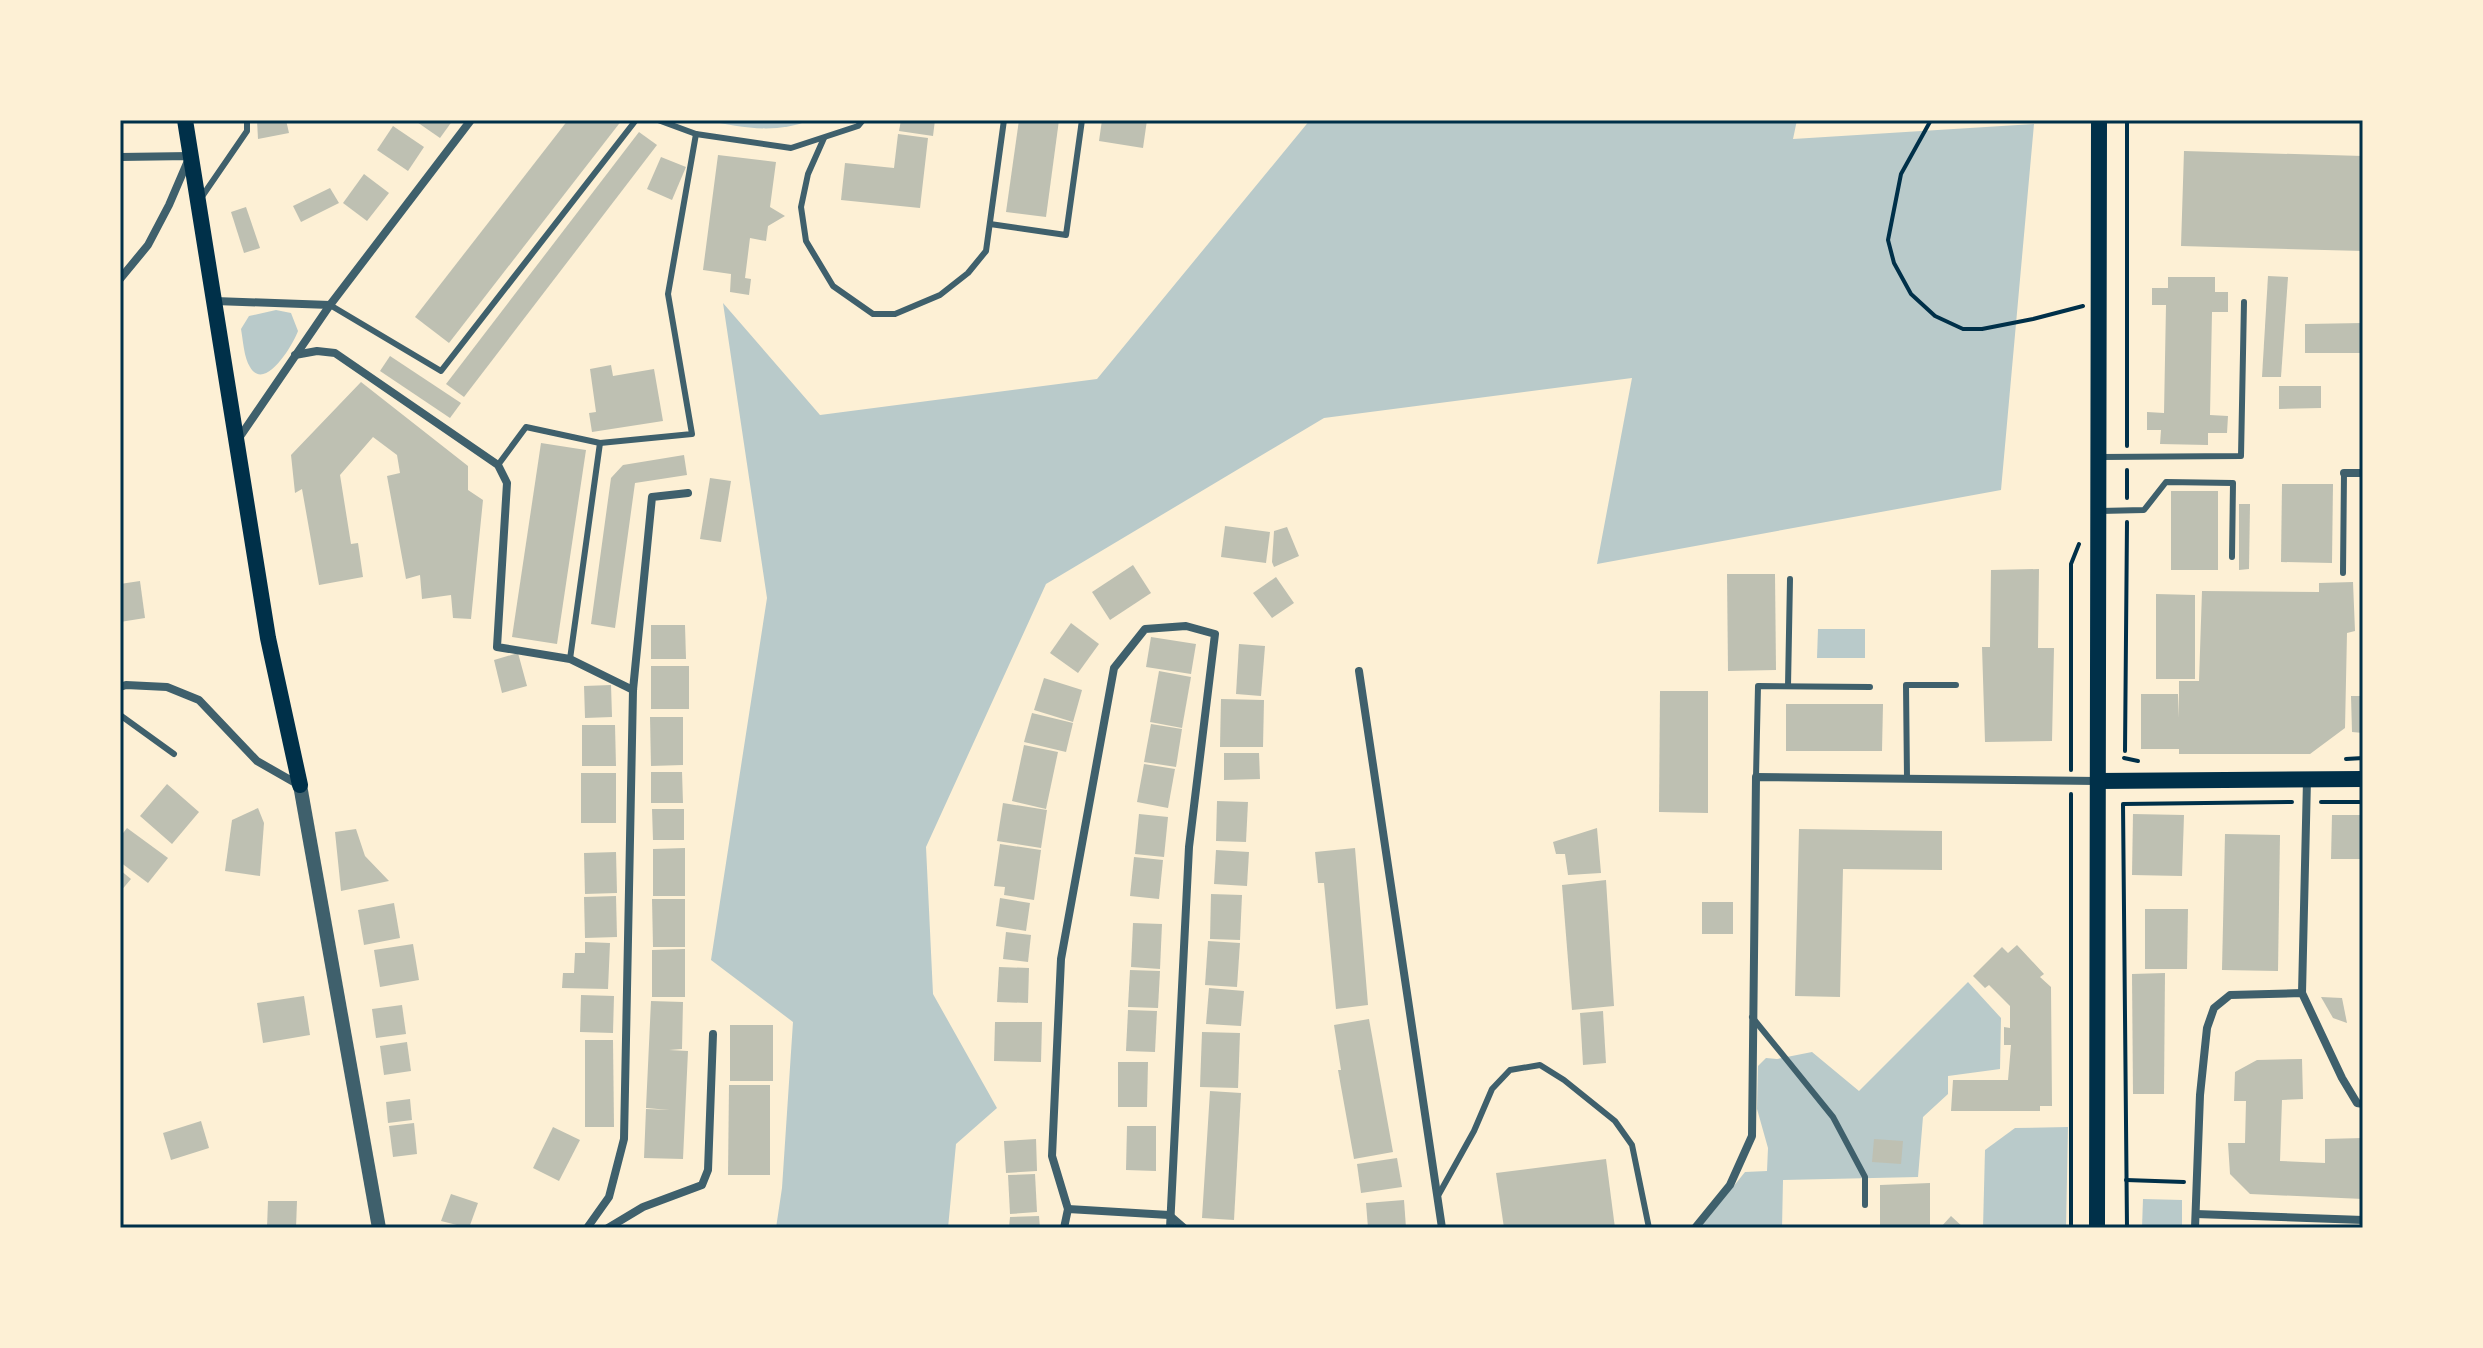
<svg xmlns="http://www.w3.org/2000/svg" width="2483" height="1348" font-family="'Space Grotesk',sans-serif">
  <style>
    .green { fill: #b9caca }
    .building { fill: #bec0b2 }
    .lines { fill: none; stroke-linecap: round; stroke-linejoin: round }
    .path { stroke: #003049; stroke-width: 4 }
    .service { stroke: #3f606c; stroke-width: 6 }
    .minor { stroke: #3f606c; stroke-width: 8 }
    .tertiary { stroke: #3f606c; stroke-width: 14 }
    .secondary { stroke: #003049; stroke-width: 16 }
    .neatline { fill: none; stroke: #003049; stroke-width: 3 }
  </style>
  <rect width="100%" height="100%" fill="#fdf0d5"/>
  <g class="green">
    <path d="M707,120h103c-32,14 -70,8 -103,0z"/>
    <path d="M1310,120h487l-4,19 241,-15 -33,366 -404,74 35,-186 -308,40 -278,166 -120,263 7,147 64,114 -41,36 -8,84h-172l6,-40 11,-166 -82,-62 56,-362 -44,-295 97,112 277,-36z"/>
    <path d="M276,310l15,3 7,18c-4,12 -33,62 -48,36 -6,-9 -7,-27 -9,-38l8,-13z"/>
    <path d="M1818,629h47v29h-48z"/>
    <path d="M1968,982l33,36 -1,51 -52,7v18l-25,23 -5,60 -135,3 -1,48h-82l45,-56 22,-1 1,-23 -11,-39 1,-43 8,-8 11,1 35,-7 47,39z"/>
    <path d="M2068,1127l-2,101h-83l2,-78 30,-22z"/>
    <path d="M2143,1199l39,1v28h-40z"/>
  </g>
  <g class="building">
    <path d="M257,120h29l3,13 -31,6z"/>
    <path d="M414,120h39l-13,18z"/>
    <path d="M568,120h54l-173,223 -34,-26z"/>
    <path d="M901,120h34l-2,16 -34,-5z"/>
    <path d="M1019,120h40l-13,97 -40,-5z"/>
    <path d="M1102,120h45l-4,28 -44,-7z"/>
    <path d="M393,126l31,21 -16,24 -31,-21z"/>
    <path d="M639,132l18,13 -193,252 -18,-13z"/>
    <path d="M898,134l30,4 -8,70 -79,-8 4,-37 49,5z"/>
    <path d="M2184,151l179,5v95l-182,-5z"/>
    <path d="M718,155l58,7 -6,45 15,9 -17,10 -2,15 -16,-3 -5,40 6,1 -2,16 -19,-3 1,-18 -28,-4z"/>
    <path d="M661,157l25,10 -14,33 -25,-11z"/>
    <path d="M364,174l25,19 -22,28 -24,-18z"/>
    <path d="M330,188l9,15 -38,19 -8,-16z"/>
    <path d="M246,207l14,41 -16,5 -13,-41z"/>
    <path d="M2268,276l20,1 -7,100h-19z"/>
    <path d="M2168,277h47v15h13v20h-16l-2,103 18,1 -1,17h-19v12l-48,-1 1,-14h-14v-18l17,1 2,-108h-14v-17h16z"/>
    <path d="M2363,323v30h-58v-29z"/>
    <path d="M390,356l71,47 -11,15 -70,-47z"/>
    <path d="M611,365l2,11 41,-7 9,52 -71,11 -3,-19 7,-1 -6,-43z"/>
    <path d="M361,382l107,84v24l15,10 -12,119 -18,-1 -2,-23 -29,4 -2,-24 -14,4 -19,-103 13,-3 -3,-18 -24,-18 -33,38 11,69 7,-1 5,34 -44,8 -17,-96 -7,4 -4,-38z"/>
    <path d="M2279,386h42v22l-42,1z"/>
    <path d="M541,443l45,7 -29,194 -45,-7z"/>
    <path d="M684,455l3,20 -52,8 -20,145 -24,-4 20,-146 12,-13z"/>
    <path d="M710,478l21,3 -10,61 -21,-3z"/>
    <path d="M2282,484h51l-1,79 -51,-1z"/>
    <rect x="2171" y="491" width="47" height="79"/>
    <path d="M2239,504h11l-1,65 -10,1z"/>
    <path d="M1225,526l45,6 -4,31 -45,-6z"/>
    <path d="M1287,527l12,29 -25,11 -2,-5 2,-31z"/>
    <path d="M1133,565l18,28 -41,27 -18,-28z"/>
    <path d="M2039,569l-1,79h16l-2,93 -67,1 -3,-95h8l1,-77z"/>
    <path d="M1727,574h48l1,96 -48,1z"/>
    <path d="M1276,577l18,26 -22,15 -19,-25z"/>
    <path d="M140,581l5,37 -25,4v-38z"/>
    <path d="M2353,582l2,49 -8,2 -2,95 -35,26h-131v-5h-38v-55h37l1,24v-37h20l3,-90 117,1v-9z"/>
    <path d="M2156,594l39,1v84h-39z"/>
    <path d="M1071,623l28,21 -21,29 -28,-20z"/>
    <path d="M651,625h34l1,34h-35z"/>
    <path d="M1151,637l45,7 -5,30 -45,-7z"/>
    <path d="M1239,644l26,2 -4,50 -25,-2z"/>
    <path d="M518,653l9,33 -25,7 -8,-33z"/>
    <rect x="651" y="666" width="38" height="43"/>
    <path d="M1159,671l32,6 -9,51 -32,-6z"/>
    <path d="M1044,678l38,12 -9,32 -39,-12z"/>
    <path d="M611,685l1,32 -27,1 -1,-32z"/>
    <path d="M1660,691h48v122l-49,-1z"/>
    <path d="M2351,696h12v37l-11,-1z"/>
    <path d="M1221,699l43,1 -1,47h-43z"/>
    <path d="M1786,704h97l-1,47h-96z"/>
    <path d="M1032,713l41,10 -7,29 -42,-10z"/>
    <path d="M650,717h33v48l-32,1z"/>
    <path d="M1151,724l31,5 -6,38 -32,-5z"/>
    <path d="M582,725h33l1,41h-34z"/>
    <path d="M1024,745l34,7 -12,57 -34,-8z"/>
    <path d="M1224,753h35l1,26 -36,1z"/>
    <path d="M1144,764l31,5 -7,39 -31,-6z"/>
    <path d="M651,772h31l1,31h-32z"/>
    <rect x="581" y="773" width="35" height="50"/>
    <path d="M167,784l32,28 -27,32 -32,-28z"/>
    <path d="M1217,801l31,1 -2,40 -30,-1z"/>
    <path d="M1003,803l44,7 -6,38 -44,-7z"/>
    <path d="M258,808l6,15 -4,53 -35,-5 7,-51z"/>
    <path d="M652,809h32v31h-31z"/>
    <path d="M1139,814l29,3 -4,40 -29,-3z"/>
    <path d="M2133,814l51,1 -2,61 -50,-1z"/>
    <path d="M2332,815h31v44h-32z"/>
    <path d="M127,828l41,30 -20,25 -28,-21v-25z"/>
    <path d="M1597,828l4,45 -33,2 -3,-21h-9l-3,-12z"/>
    <path d="M356,829l9,27 24,25 -48,10 -6,-59z"/>
    <path d="M1799,829l143,2v39l-99,-1 -3,128 -45,-1z"/>
    <path d="M2225,834l55,1 -2,136 -56,-1z"/>
    <path d="M1000,844l41,6 -7,50 -30,-5 1,-8 -11,-1z"/>
    <path d="M685,848v48h-32v-47z"/>
    <path d="M1355,848l13,157 -32,4 -12,-126h-6l-3,-31z"/>
    <path d="M1216,850l33,2 -2,34 -33,-2z"/>
    <path d="M616,852l1,41 -32,1 -1,-41z"/>
    <path d="M1134,857l29,3 -4,39 -29,-3z"/>
    <path d="M120,870l11,9 -11,13z"/>
    <path d="M1606,880l8,126 -42,4 -10,-125z"/>
    <path d="M1211,894l31,1 -2,45 -30,-1z"/>
    <path d="M616,896l1,41 -32,1 -1,-41z"/>
    <path d="M1000,898l30,5 -4,28 -30,-5z"/>
    <path d="M652,899h33v48h-32z"/>
    <rect x="1702" y="902" width="31" height="32"/>
    <path d="M394,903l6,35 -36,7 -6,-35z"/>
    <path d="M2145,909h43l-1,60h-42z"/>
    <path d="M1133,923l29,1 -2,45 -29,-2z"/>
    <path d="M1006,932l25,3 -3,27 -25,-3z"/>
    <path d="M1208,941l32,2 -3,44 -32,-2z"/>
    <path d="M585,942l25,1 -2,46 -46,-1 1,-15h11l1,-20h10z"/>
    <path d="M413,944l6,36 -39,7 -6,-37z"/>
    <path d="M2017,945l27,29 -4,3 11,10 1,119h-12v5h-89l2,-31h55l3,-35h-7v-18l6,1v-22l-21,-21 -4,3 -12,-12 29,-29 6,6z"/>
    <path d="M685,949v48h-33v-47z"/>
    <path d="M999,967l30,1 -1,35 -31,-1z"/>
    <path d="M1130,970l30,1 -2,37 -30,-1z"/>
    <path d="M2165,973l-1,121h-31l-1,-120z"/>
    <path d="M1209,988l35,3 -3,35 -35,-2z"/>
    <path d="M581,995l33,1 -1,37 -33,-1z"/>
    <path d="M304,996l6,39 -47,8 -6,-40z"/>
    <path d="M2321,997l21,1 5,25 -14,-5z"/>
    <path d="M651,1001l32,1 -1,47 -13,1 19,1 -5,108 -39,-1 2,-49 24,1 -24,-2z"/>
    <path d="M402,1005l4,29 -30,4 -4,-29z"/>
    <path d="M1128,1010l29,1 -2,41 -29,-1z"/>
    <path d="M1603,1011l3,52 -23,2 -3,-52z"/>
    <path d="M1369,1019l24,133 -39,7 -16,-89h3l-7,-45z"/>
    <path d="M995,1022h47l-1,40 -47,-1z"/>
    <rect x="730" y="1025" width="43" height="56"/>
    <path d="M1202,1032l38,1 -2,55 -38,-1z"/>
    <path d="M585,1040h28l1,87h-29z"/>
    <path d="M407,1042l4,29 -27,4 -4,-29z"/>
    <path d="M2302,1059l1,40 -21,1 -2,61 45,2v-24l38,-1v61l-113,-5 -20,-20 -2,-31h17l1,-42h-12l1,-29 22,-12z"/>
    <path d="M1118,1062h30l-1,45h-29z"/>
    <path d="M729,1085h41v90h-42z"/>
    <path d="M1210,1091l31,2 -7,127 -32,-2z"/>
    <path d="M410,1099l2,21 -24,3 -2,-21z"/>
    <path d="M201,1121l8,27 -38,12 -8,-27z"/>
    <path d="M414,1123l3,31 -24,3 -4,-31z"/>
    <path d="M1127,1126h29v45l-30,-1z"/>
    <path d="M553,1127l27,13 -21,41 -26,-13z"/>
    <path d="M1036,1139l1,32 -31,2 -2,-32z"/>
    <path d="M1874,1139l29,2 -2,23 -29,-2z"/>
    <path d="M1397,1158l5,29 -41,6 -4,-29z"/>
    <path d="M1606,1159l9,69h-111l-8,-55z"/>
    <path d="M1035,1174l2,38 -27,2 -2,-39z"/>
    <path d="M1930,1183v45h-50v-43z"/>
    <path d="M451,1194l27,9 -9,25 -28,-7z"/>
    <path d="M1404,1200l2,28h-38l-2,-25z"/>
    <path d="M268,1201h29l-1,27h-29z"/>
    <path d="M1039,1216l1,12h-31l1,-11z"/>
    <path d="M1951,1216l13,12h-24z"/>
  </g>
  <g class="lines">
    <g class="path">
      <path d="M1931,120l-30,54 -13,66 6,23 17,31 24,22 28,13h19l51,-10 50,-13"/>
      <path d="M2127,120v326"/>
      <path d="M2127,470v28"/>
      <path d="M2125,751l2,-229"/>
      <path d="M2124,758l14,3"/>
      <path d="M2346,759l17,-1"/>
      <path d="M2071,770v-206l8,-20"/>
      <path d="M2321,802h42"/>
      <path d="M2126,1180l58,2"/>
      <path d="M2071,1228v-434"/>
      <path d="M2127,1228l-4,-424 169,-2"/>
    </g>
    <g class="service">
      <path d="M658,120l38,14 95,14 67,-22 5,-6"/>
      <path d="M824,138l-16,36 -7,33 5,34 27,45 40,28h22l45,-19 28,-22 18,-22 18,-131"/>
      <path d="M201,198l46,-67v-11"/>
      <path d="M990,224l76,11 16,-115"/>
      <path d="M330,305l111,66 195,-251"/>
      <path d="M2101,457l140,-1 3,-154"/>
      <path d="M498,465l28,-38 74,16 92,-9 -24,-140 28,-160"/>
      <path d="M2100,511l44,-1 22,-28 67,1 -1,74"/>
      <path d="M2343,573l1,-100"/>
      <path d="M570,659l30,-216"/>
      <path d="M1788,686l2,-107"/>
      <path d="M120,715l54,39"/>
      <path d="M1756,777l2,-91 112,1"/>
      <path d="M1907,778l-1,-93h50"/>
      <path d="M1752,1017l81,100 32,60v28"/>
      <path d="M1439,1194l35,-63 18,-42 18,-19 30,-5 24,15 51,41 17,24 17,83"/>
    </g>
    <g class="minor">
      <path d="M120,157l70,-1 -21,49 -21,40 -28,34"/>
      <path d="M215,301l115,4 141,-185"/>
      <path d="M295,355l22,-4 18,2 163,112 9,18 -10,164 73,12 63,31"/>
      <path d="M239,438l91,-133"/>
      <path d="M2344,473h19"/>
      <path d="M1359,671l83,557"/>
      <path d="M120,687l6,-2 41,2 32,13 58,61 42,24"/>
      <path d="M2302,993l5,-213"/>
      <path d="M1068,1209l101,6 15,13"/>
      <path d="M2196,1214l167,6"/>
      <path d="M587,1228l22,-31 15,-58 9,-449 19,-193 36,-4"/>
      <path d="M608,1228l35,-21 59,-22 6,-15 5,-136"/>
      <path d="M1064,1228l4,-19 -16,-53 9,-197 53,-291 31,-39 41,-3 29,8 -26,213 -19,381"/>
      <path d="M1695,1228l35,-43 22,-49 4,-359 341,4"/>
      <path d="M2195,1228l5,-133 7,-67 7,-20 16,-13 72,-2 40,85 15,25 6,1"/>
    </g>
    <path class="tertiary" d="M300,785l79,443"/>
    <g class="secondary">
      <path d="M185,120l83,518 32,147"/>
      <path d="M2098,781l265,-2"/>
      <path d="M2097,1228l2,-1108"/>
    </g>
  </g>
  <rect width="2483" height="1348" fill="none" stroke="#fdf0d5" stroke-width="244"/>
  <rect x="122" y="122" width="2239" height="1104" class="neatline"/>
</svg>
